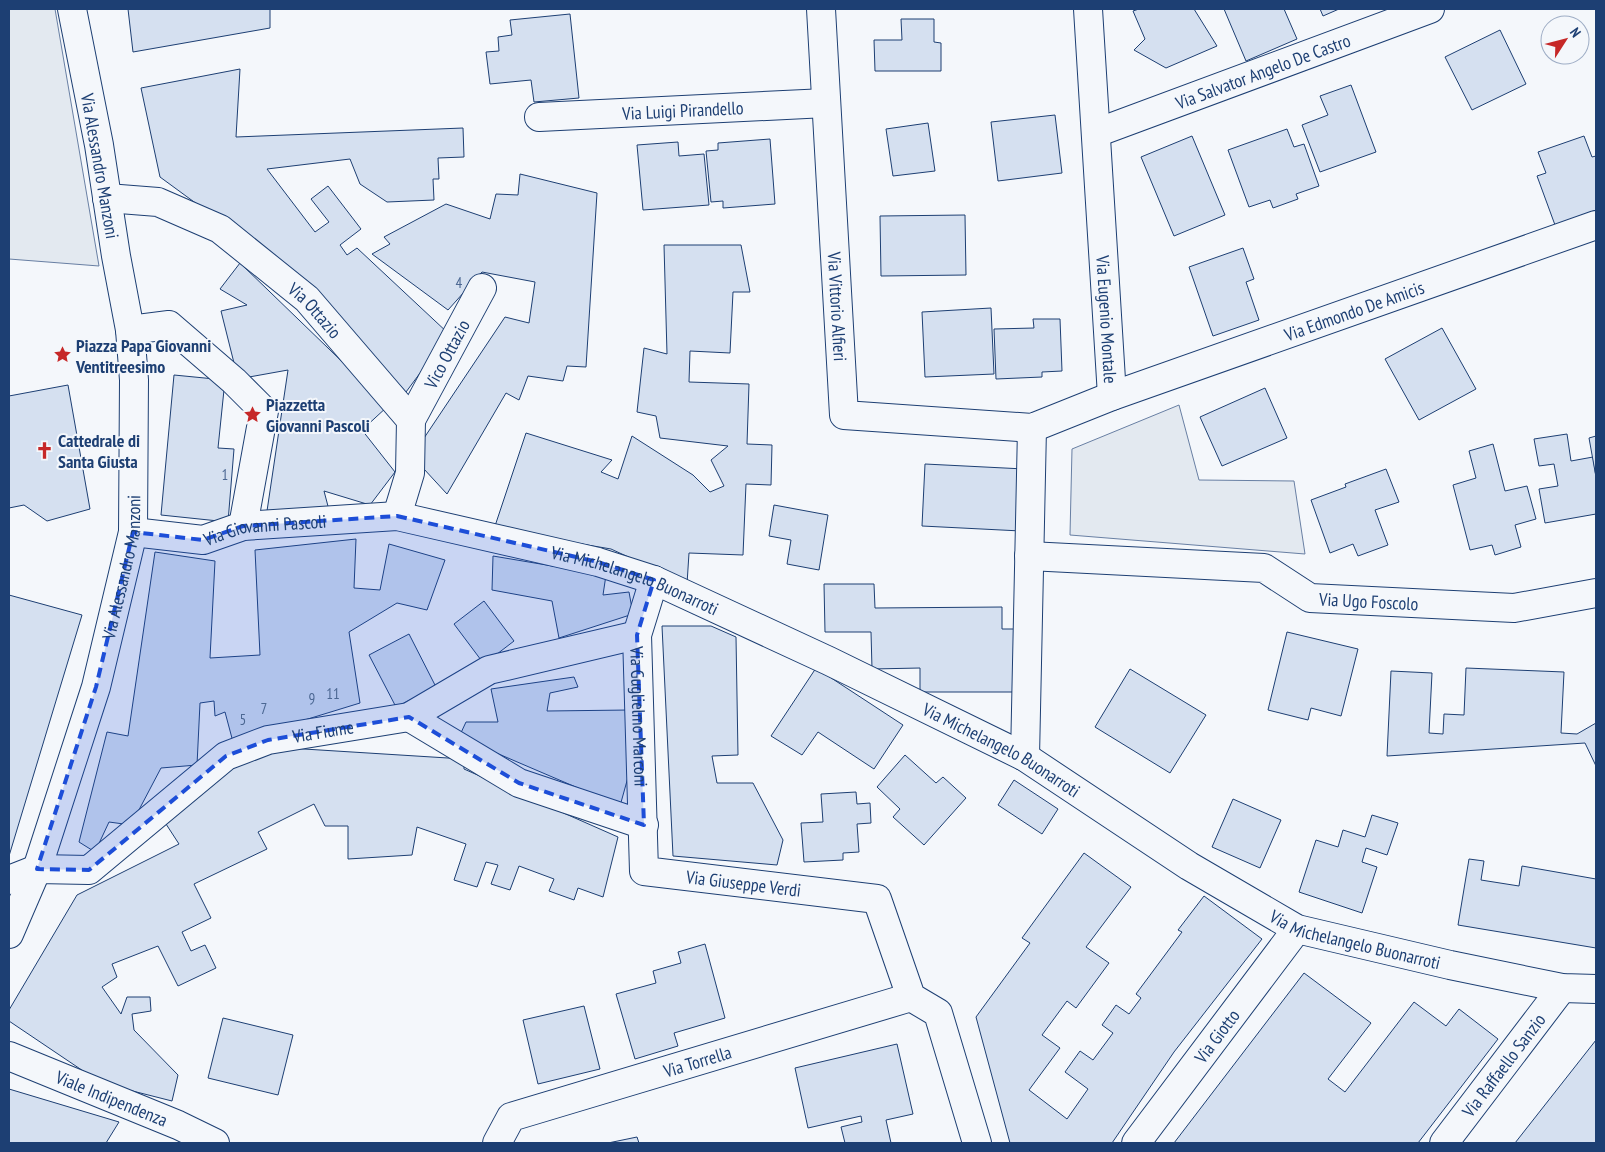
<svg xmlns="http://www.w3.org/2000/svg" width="1605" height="1152" font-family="'PT Sans Narrow',sans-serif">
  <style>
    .green { fill: #e3e9f0; stroke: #687fa3 }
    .building { fill: #d5e0f0; stroke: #1d3f73 }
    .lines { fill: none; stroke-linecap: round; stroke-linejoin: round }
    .minor-casing { stroke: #1d3f73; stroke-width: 30 }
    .major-casing { stroke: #1d3f73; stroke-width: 30 }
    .minor { stroke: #f4f7fb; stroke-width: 28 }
    .major { stroke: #f4f7fb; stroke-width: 28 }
    .marked { fill: #1d4ed8; fill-opacity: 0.2; stroke: #1d4ed8; stroke-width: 4; stroke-dasharray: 10 6; stroke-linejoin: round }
    .labels { text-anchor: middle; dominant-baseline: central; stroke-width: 4; stroke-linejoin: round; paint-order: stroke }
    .number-label { font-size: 15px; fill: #4b6792 }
    .street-label { font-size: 18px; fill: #1d3f73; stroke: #f4f7fb }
    .poi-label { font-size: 18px; font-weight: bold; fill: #1d3f73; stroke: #f4f7fb; text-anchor: start }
  </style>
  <rect width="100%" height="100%" fill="#f4f7fb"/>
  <g class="green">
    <path d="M9,9h46l44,257 -90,-7z"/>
    <path d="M1179,405l20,75 95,1 11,73 -235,-19 2,-86z"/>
  </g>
  <g class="building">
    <path d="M128,9h142v19l-137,24z"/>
    <path d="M1139,9h55l23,37 -51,22 -32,-18 11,-11 -12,-28z"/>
    <path d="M1224,9h60l13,30 -51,22z"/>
    <path d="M1320,9h19l-16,7z"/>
    <path d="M570,14l9,84 -45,4 -3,-22 -41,4 -4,-32 13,-1 -1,-14 14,-2 -2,-15z"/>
    <path d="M901,19h33v23l7,1v28h-66l-1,-31h28z"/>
    <path d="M1500,30l26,54 -54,26 -27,-53z"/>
    <path d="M240,69l-4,68 227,-9 1,29 -26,1 1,21h-6l1,21 -47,2 -27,-18 -10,-25 -83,10 48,63 14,-10 -18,-23 17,-13 33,43 -21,16 7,10 10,-7 92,86 -43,58 -104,-111 -142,-104 -19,-89z"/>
    <path d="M1351,85l25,67 -56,20 -18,-47 26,-10 -8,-19z"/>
    <path d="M1055,115l7,58 -64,8 -7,-59z"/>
    <path d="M928,123l7,48 -42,5 -7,-47z"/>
    <path d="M1287,129l7,18 10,-3 15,42 -23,8 2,5 -25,9 -3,-8 -21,7 -21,-57z"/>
    <path d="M1192,136l33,79 -51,21 -33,-79z"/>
    <path d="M1584,136l8,21 4,-1v54l-41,15 -18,-49 9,-3 -8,-21z"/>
    <path d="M770,139l5,65 -52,4v-7l-12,1 -5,-51 12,-1v-7z"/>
    <path d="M678,142l1,14 25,-2 5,51 -66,5 -6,-65z"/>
    <path d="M520,174l77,19 -11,174 -19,-1 -4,15 -35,-5 -9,24 -13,-7 -59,101 -35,-38 93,-139 24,6 6,-41 -53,-10 -34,38 -76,-56 18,-10 -6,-7 62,-33 44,15 6,-25 22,1z"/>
    <path d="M965,215l1,60 -85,1 -1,-60z"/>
    <path d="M664,245h77l9,47h-17l-3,61 -40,-2 -1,31 60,2 -2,60 25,1 -1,40 -25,-1 -3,71 -54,-2 -2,31 -76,-35 -117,-20 32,-96 86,27 -11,12 17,7 14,-43 61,39 17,17 14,-6 -13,-26 17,-14 -68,-8 -4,-22 -19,-4 7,-64 23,6z"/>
    <path d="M1243,248l11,31 -8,3 13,38 -46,16 -24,-69z"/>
    <path d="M240,263l148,143 -26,24 33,42 -25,33 -46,-14 5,19 -62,1 21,-141 -50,9 -17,-68 26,-6 -27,-16z"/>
    <path d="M991,308l3,66 -69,3 -3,-65z"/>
    <path d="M1033,319h27l2,52 -20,1v5l-46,2 -2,-50 40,-1z"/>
    <path d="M1442,328l34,61 -57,31 -34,-61z"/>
    <path d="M174,375l51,5 -7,68 16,1 -6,73 -67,-7z"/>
    <path d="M68,385l22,124 -43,12 -23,-16 -15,3v-112z"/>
    <path d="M1265,388l22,50 -65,28 -22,-49z"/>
    <path d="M1567,434l4,27 22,-4 3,20v37l-51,9 -6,-34 19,-3 -4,-22 -15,2 -5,-27z"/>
    <path d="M1596,436v41l-7,-39z"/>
    <path d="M1493,444l12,47 22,-5 9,33 -21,6 6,22 -26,8 -3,-10 -22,5 -17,-65 23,-7 -7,-27z"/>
    <path d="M925,464l99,5 -3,62 -99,-5z"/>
    <path d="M1386,469l13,33 -24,8 13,35 -30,11 -5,-12 -23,9 -19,-53 35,-13 -1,-3z"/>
    <path d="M774,505l54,10 -9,55 -32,-6 4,-24 -22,-4z"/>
    <path d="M356,539l-2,49 26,2 9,-46 56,16 -18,50 -30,-7 -48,29 11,71 -127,39 -8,-30 -10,4 -1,-15 -14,2 -3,62 -36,3 -30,57 -22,-3 -14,30 -16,-10 28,-110 21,4 27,-184 60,9 -5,97 50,-3 -5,-105z"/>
    <path d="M493,556l113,19 -3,20 26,-3 4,22 -74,24 -7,-37 -60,-11z"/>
    <path d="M824,584h50l1,24 127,-1v22h20l1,63h-103v-24l-48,1 -1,-37h-46z"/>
    <path d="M9,595l73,20 -73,241z"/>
    <path d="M484,601l30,40 -30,23 -30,-40z"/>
    <path d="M662,626h49l25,11 2,118 -26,1 5,27h36l30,57 -6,25 -104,-9z"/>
    <path d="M1287,632l71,17 -17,67 -30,-8 -3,12 -40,-10z"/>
    <path d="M409,634l27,53 -40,20 -27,-52z"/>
    <path d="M816,668l87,57 -29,44 -56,-37 -16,23 -31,-19z"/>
    <path d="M1466,668l98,4 -3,61 16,1 19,-11v43l-11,-23 -198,13 4,-85 41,2 -3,60 14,1 1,-20 20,1z"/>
    <path d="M1130,669l76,46 -36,58 -75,-46z"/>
    <path d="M574,677l4,10 -28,6 -3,18 82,-1 1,60 -10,36 -161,-69 7,-15h32l-7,-33z"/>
    <path d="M256,746l208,13v10l154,68 -15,60 -25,-9 -4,12 -25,-9 5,-12 -35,-13 -9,24 -19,-6 7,-19 -12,-3 -9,25 -23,-7 12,-36 -49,-17 -5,28 -64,4v-33h-23l-11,-22 -56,28 9,17 -73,35 17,34 -29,14 9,19 14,-6 11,23 -38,18 -20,-40 -46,18 5,13 -15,10 19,27 6,-17h23l1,14 -19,3 2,16 44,45 -6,26 -71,-18 -92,-62v-11l68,-115 102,-51 -13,-20z"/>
    <path d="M905,755l31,28 7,-6 23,21 -42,47 -31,-28 7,-8 -23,-22z"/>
    <path d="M1014,780l44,29 -16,25 -44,-29z"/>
    <path d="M856,792l1,12 13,-1 1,20 -14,1 2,28 -16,1v7l-39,2 -3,-39 22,-1 -2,-28z"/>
    <path d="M1233,799l48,21 -21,48 -48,-21z"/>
    <path d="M1372,815l26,8 -11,32 -21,-7 -4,14 15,5 -15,46 -63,-21 17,-52 22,7 5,-17 22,7z"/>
    <path d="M1084,853l47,34 -45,60 23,16 -33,45 -9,-7 -25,34 18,13 -31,42 38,29 21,-30 -23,-17 15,-21 13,9 20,-27 -11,-8 14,-20 13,9 12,-16 -5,-4 46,-62 -4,-2 26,-34 58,43 -88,113 -62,91h-102l-34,-126 54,-74 -8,-5z"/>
    <path d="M1469,859l15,2 -3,19 38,6 3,-20 74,13v69l-138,-23z"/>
    <path d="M705,944l20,74 -51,15 4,13 -43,13 -19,-65 40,-11 -3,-12 28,-8 -3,-11z"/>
    <path d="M1304,973l67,50 -43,56 17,13 69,-90 32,24 13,-17 39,30 -80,104h-244z"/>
    <path d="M584,1006l16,63 -62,15 -15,-64z"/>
    <path d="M223,1018l70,17 -15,60 -70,-17z"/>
    <path d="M1596,1040v103h-81z"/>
    <path d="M897,1044l16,70 -27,6 5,23h-46l-4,-16 21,-5 -1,-6 -53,12 -13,-60z"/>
    <path d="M9,1089l110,33 -13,21h-97z"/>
    <path d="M637,1137l2,6h-31z"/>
  </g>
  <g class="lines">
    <defs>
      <g id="minor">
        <path id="s1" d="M821,9l23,406 188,13 80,-32 484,-171"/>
        <path id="s2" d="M1088,9l24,387"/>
        <path id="s3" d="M539,117l287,-14"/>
        <path id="s4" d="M1096,133l334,-124"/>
        <path id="s5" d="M107,198l51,4 62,27 87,70 104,121 -1,53 -13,43"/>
        <path d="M130,330l39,-5 65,56 30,30 -21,115"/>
        <path id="s6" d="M411,420l71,-132"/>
        <path id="s7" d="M133,532l70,8 40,-14 154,-10 201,46 56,18 175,81 196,96 164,109 108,63 153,36 112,23 34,1"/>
        <path id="s8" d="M1029,556l235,12 46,30 204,10 82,-15"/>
        <path id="s9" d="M654,580l-17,55 7,236 233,28 34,98 27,16 39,130"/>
        <path d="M409,717l110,66 125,42"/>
        <path d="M1025,757l7,-329"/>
        <path id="s10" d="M9,880l28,-11 52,1 137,-114 42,-16 141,-23 80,-47 148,-35"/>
        <path id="s11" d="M497,1143l14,-26 400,-120"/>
        <path id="s12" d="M1136,1143l161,-214"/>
        <path id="s13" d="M1444,1143l118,-155"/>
      </g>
      <g id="major">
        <path id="s14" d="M9,934l28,-65 59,-182 37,-155 1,-152 -4,-50 -14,-74 -17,-111 -27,-136"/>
        <path id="s15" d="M9,1056l169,69 37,18"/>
      </g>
    </defs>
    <use href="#minor" class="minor-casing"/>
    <use href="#major" class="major-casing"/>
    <use href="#minor" class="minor"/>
    <use href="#major" class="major"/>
  </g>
  <path class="marked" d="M397,516l201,46 56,18 -17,55 7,190 -125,-42 -110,-66 -141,23 -42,16 -137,114 -52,-1 59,-182 37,-155 70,8 40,-14z"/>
  <defs>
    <symbol id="sight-bare" viewBox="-9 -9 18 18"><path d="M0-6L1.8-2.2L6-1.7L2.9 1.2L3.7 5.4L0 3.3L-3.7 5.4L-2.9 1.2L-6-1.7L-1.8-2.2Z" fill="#c62828" stroke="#f4f7fb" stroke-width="2.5" paint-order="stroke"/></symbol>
    <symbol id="church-bare" viewBox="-9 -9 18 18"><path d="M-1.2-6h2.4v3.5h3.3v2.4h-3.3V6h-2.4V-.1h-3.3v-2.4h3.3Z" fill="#c62828" stroke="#f4f7fb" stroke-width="2.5" paint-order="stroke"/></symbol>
  </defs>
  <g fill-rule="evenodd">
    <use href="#sight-bare" x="50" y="342" width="25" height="25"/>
    <use href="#sight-bare" x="240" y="402" width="25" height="25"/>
    <use href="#church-bare" x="32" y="438" width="25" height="25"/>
  </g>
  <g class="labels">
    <g class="number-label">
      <text x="459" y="282">4</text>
      <text x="225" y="474">1</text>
      <text x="333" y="693">11</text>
      <text x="312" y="698">9</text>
      <text x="264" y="708">7</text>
      <text x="243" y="719">5</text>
    </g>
    <g class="street-label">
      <text stroke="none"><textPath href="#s4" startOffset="178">Via Salvator Angelo De Castro</textPath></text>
      <text stroke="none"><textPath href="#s3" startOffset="144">Via Luigi Pirandello</textPath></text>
      <text transform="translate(100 166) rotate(80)">Via Alessandro Manzoni</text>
      <text stroke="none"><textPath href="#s1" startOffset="298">Via Vittorio Alfieri</textPath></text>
      <text stroke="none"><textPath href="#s1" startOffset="938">Via Edmondo De Amicis</textPath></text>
      <text stroke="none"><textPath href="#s5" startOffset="244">Via Ottazio</textPath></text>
      <text stroke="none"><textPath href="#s2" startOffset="311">Via Eugenio Montale</textPath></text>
      <text stroke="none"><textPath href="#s6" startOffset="75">Vico Ottazio</textPath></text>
      <text stroke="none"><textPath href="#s7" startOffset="134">Via Giovanni Pascoli</textPath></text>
      <text stroke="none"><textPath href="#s14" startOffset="385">Via Alessandro Manzoni</textPath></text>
      <text stroke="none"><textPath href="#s7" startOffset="514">Via Michelangelo Buonarroti</textPath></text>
      <text stroke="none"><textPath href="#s8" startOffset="349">Via Ugo Foscolo</textPath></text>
      <text stroke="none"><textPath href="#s9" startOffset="139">Via Guglielmo Marconi</textPath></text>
      <text stroke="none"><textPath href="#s10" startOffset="361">Via Fiume</textPath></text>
      <text stroke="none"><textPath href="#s7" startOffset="919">Via Michelangelo Buonarroti</textPath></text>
      <text stroke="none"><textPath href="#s9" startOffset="394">Via Giuseppe Verdi</textPath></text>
      <text stroke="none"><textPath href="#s7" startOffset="1324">Via Michelangelo Buonarroti</textPath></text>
      <text stroke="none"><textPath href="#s12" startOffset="134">Via Giotto</textPath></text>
      <text stroke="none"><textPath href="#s11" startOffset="224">Via Torrella</textPath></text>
      <text stroke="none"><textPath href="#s13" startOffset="98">Via Raffaello Sanzio</textPath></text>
      <text stroke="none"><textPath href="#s15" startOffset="111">Viale Indipendenza</textPath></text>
    </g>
    <g class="poi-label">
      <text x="76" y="345">Piazza Papa Giovanni<tspan x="76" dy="21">Ventitreesimo</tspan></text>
      <text x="266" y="404">Piazzetta<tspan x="266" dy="21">Giovanni Pascoli</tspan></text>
      <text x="58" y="440">Cattedrale di<tspan x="58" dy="21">Santa Giusta</tspan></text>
    </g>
  </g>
  <rect width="1605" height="1152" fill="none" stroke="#1d3f73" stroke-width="20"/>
  <g transform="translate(1565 40) rotate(54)"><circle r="24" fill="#f4f7fb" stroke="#9eadc5"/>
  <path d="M0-4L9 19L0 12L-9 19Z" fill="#c62828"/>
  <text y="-8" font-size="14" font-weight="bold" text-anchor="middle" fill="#1d3f73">N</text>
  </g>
</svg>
